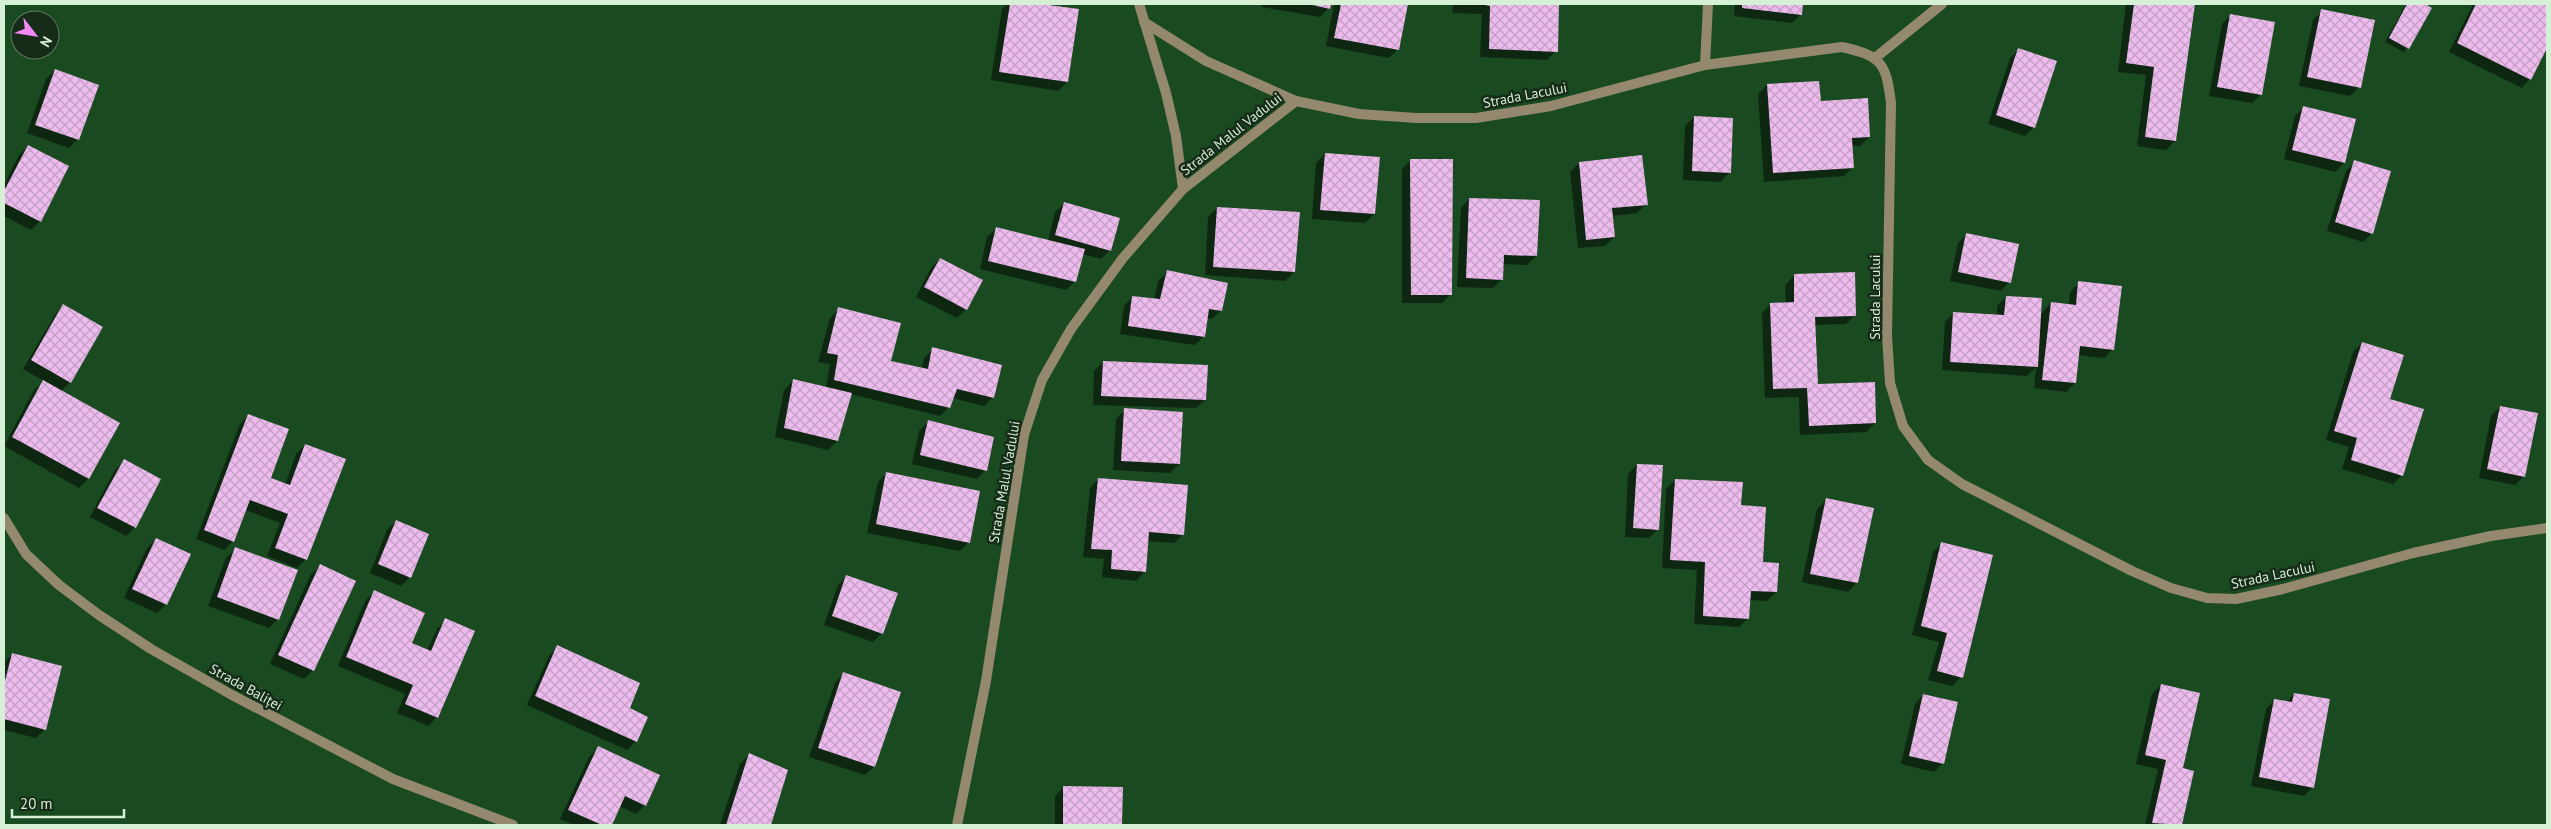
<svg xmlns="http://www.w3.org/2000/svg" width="2551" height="829" font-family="'PT Sans',sans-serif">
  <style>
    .shadow { fill: #0007 }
    .building { fill: url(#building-cross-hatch) }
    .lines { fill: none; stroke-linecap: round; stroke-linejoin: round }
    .minor { stroke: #94886e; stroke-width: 10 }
    .labels { text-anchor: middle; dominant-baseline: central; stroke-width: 5; stroke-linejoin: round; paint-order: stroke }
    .street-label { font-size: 14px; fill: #d6f0d6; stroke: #162b18 }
  </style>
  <defs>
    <pattern id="building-cross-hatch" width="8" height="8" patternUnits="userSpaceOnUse" patternTransform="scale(1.25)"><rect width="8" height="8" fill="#edbbee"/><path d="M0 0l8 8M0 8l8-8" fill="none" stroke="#c29ec2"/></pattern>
  </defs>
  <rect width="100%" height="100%" fill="#194a20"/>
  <g class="shadow">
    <path d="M1007,4h26l45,6 -11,72 -9,9 -67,-11 11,-71z"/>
    <path d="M1262,4h68l-1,4 -9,9 -58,-10z"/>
    <path d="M1334,4h73l-9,45 -9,9 -63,-12z"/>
    <path d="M1453,4h105l-2,47 -9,9 -67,-3 2,-43 -30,-1z"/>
    <path d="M1735,4h67l-1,10 -9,9 -58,-7z"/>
    <path d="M2126,4h67l-18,137 -9,9 -29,-4 9,-71 -28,-3z"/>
    <path d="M2406,4h16l8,4 -26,44 -19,-10z"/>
    <path d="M2473,4h69l5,2v39l-17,34 -8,9 -73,-36z"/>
    <path d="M2322,11l37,76 -9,9 -51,-10 14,-66z"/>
    <path d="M2231,15l30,79 -9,9 -43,-7 13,-72z"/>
    <path d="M2019,49l15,78 -9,9 -37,-12 22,-66z"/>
    <path d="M55,70l23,69 -9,9 -42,-15 19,-54z"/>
    <path d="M1767,85l52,17 50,35 -9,9h-9l2,21 -9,9 -80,6 -6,-88z"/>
    <path d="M2304,107l40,56 -9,9 -51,-13 11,-43z"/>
    <path d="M1694,117l35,56 -9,9 -37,-2 2,-54z"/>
    <path d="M28,146l12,75 -9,9 -27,-14v-31l15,-30z"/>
    <path d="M1325,154l49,60 -9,9 -53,-4 4,-56z"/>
    <path d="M1641,157l5,47 -9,9 -25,3 2,21 -9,9 -27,2 -8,-76 9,-9z"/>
    <path d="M1411,160l40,134 -9,9h-40v-134z"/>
    <path d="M2355,162l17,71 -9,9 -36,-11 19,-60z"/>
    <path d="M1469,199l67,57 -9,9 -25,-1v15l-9,9 -36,-1 4,-79z"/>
    <path d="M1064,204l46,46 -9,9 -19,-5 -7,27 -9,9 -86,-21 7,-32 9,-8 52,12 7,-29z"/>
    <path d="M1217,208l77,64 -9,9 -80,-6 3,-58z"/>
    <path d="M1967,234l42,48 -8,9 -51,-10 8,-38z"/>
    <path d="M940,259l26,50 -9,9 -41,-21 15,-29z"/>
    <path d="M1167,272l54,38 -9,9 -5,-1 -3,18 -9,9 -75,-11 4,-28 8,-9 22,3 4,-19z"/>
    <path d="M1794,276l61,39 -9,9 -32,1 3,61 58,37 -9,9 -66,3 -1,-38 -34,1 -3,-85 9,-9h15l-1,-19z"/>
    <path d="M2079,283l34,66 -9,9 -26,-3 -3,28 -9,9 -32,-4 2,-21 -9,9 -85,-6 3,-48 9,-9 43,3v-10l9,-9 34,18 11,-12 18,2 1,-13z"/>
    <path d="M63,306l7,76 -9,9 58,32 -31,56 -9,9 -75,-42 30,-56 10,-9 -21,-12 32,-54z"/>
    <path d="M839,309l50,53 33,7 2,-11 9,-9 60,48 -9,9 -32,-8 -3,9 -9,9 -90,-22 -13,47 -9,9 -53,-13 9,-47 9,-9 33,7 4,-24 -12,-2 12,-44z"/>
    <path d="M2362,343l26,57 14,75 -9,9 -51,-15 7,-22 -23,-7 27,-88z"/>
    <path d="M1103,362l102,38 -9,8 -103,-3 1,-34z"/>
    <path d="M2500,407l24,69 -9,9 -36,-7 12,-62z"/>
    <path d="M1125,410l54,54 -9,9 -57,-3 3,-51z"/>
    <path d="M249,415l21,63 15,7 11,-31 9,-9 1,114 -9,9 -30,-12 13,-33 -35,-13 -12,31 -9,9 -28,-11 44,-115z"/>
    <path d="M928,422l57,48 -8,9 -65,-15 7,-33z"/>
    <path d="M124,461l36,19 -25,47 -9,9 -36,-19 25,-47z"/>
    <path d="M1637,465l21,64 -9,9 -24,-1 3,-63z"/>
    <path d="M887,473l82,69 -9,9 -93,-18 11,-51z"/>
    <path d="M1099,479l84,55 -9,9 -27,-2 -3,31 -8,9 -34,-4 2,-18 -21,-2 7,-69z"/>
    <path d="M1675,480l65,27 22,56 14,29 -9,9 -18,-1 -1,18 -9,9 -45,-3 3,-54 -35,-2 4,-79z"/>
    <path d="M1826,500l46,9 -16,74 -8,9 -46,-10 15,-73z"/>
    <path d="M396,521l14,56 -9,9 -31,-13 17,-43z"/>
    <path d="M156,539l10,65 -9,9 -33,-15 23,-50z"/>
    <path d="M1942,543l19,134 -9,9 -24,-6 11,-38 -27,-7 21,-83z"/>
    <path d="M235,549l43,70 -9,9 -61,-22 18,-48z"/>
    <path d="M320,566l34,15 -41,89 -9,9 -34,-15 41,-90z"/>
    <path d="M847,576l35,57 -9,9 -49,-17 14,-40z"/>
    <path d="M374,592l36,52 17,7 10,-22 9,-9 -9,97 -9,9 -31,-13 8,-19 -67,-28 27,-65z"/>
    <path d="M557,647l71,62 8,32 -9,9 -100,-45 22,-49z"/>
    <path d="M12,654l33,75 -9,9 -32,-8v-67z"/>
    <path d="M843,674l31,93 -9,8 -56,-18 26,-74z"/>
    <path d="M2161,685l20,84 12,3 -12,53h-36l13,-56 -22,-5 16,-70z"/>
    <path d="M2294,694l19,93 -9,9 -53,-10 15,-77 8,-9 13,2z"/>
    <path d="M1923,695l20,68 -9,9 -33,-8 14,-60z"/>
    <path d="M598,748l60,28 -13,29 -9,9 -17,-8 -9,19h-36l-14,-6 29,-62z"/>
    <path d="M749,755l38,15 -17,55h-50l20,-61z"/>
    <path d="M1064,787l58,1 -1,37h-66v-29z"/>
  </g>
  <g class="building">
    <path d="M1010,4h31l38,5 -11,73 -69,-10z"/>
    <path d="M1308,4h23l-1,5z"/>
    <path d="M1341,4h67l-9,46 -65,-12z"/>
    <path d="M1481,4h78l-1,48 -69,-3 1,-43z"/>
    <path d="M1742,4h61l-1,11 -60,-7z"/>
    <path d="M2134,4h61l-19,137 -31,-4 9,-70 -28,-4z"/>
    <path d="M2407,4h18l7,4 -23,41 -20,-11z"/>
    <path d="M2476,4l71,1v43l-16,32 -74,-37z"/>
    <path d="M2321,9l54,11 -14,68 -54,-11z"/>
    <path d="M2230,14l45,8 -13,73 -45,-8z"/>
    <path d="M2018,48l39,13 -22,67 -39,-13z"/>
    <path d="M55,69l44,16 -20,55 -44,-15z"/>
    <path d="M1819,81l2,20 47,-3 2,39 -18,1 2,30 -81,5 -6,-89z"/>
    <path d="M2303,106l53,13 -11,44 -53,-13z"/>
    <path d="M1694,116l39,2 -2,55 -39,-2z"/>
    <path d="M28,145l41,21 -28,56 -37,-19v-12z"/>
    <path d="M1325,153l55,4 -5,57 -55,-4z"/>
    <path d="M1642,155l6,50 -36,3 3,29 -29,3 -7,-78z"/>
    <path d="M1410,159h43l-1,136h-41z"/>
    <path d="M2354,160l37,11 -18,63 -38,-12z"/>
    <path d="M1469,198l71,2 -3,56 -33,-1 -1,25 -37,-2z"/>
    <path d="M1064,202l56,16 -9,33 -56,-16z"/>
    <path d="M1217,207l83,5 -5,60 -82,-5z"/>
    <path d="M996,227l89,22 -9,33 -88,-21z"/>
    <path d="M1966,233l53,11 -8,39 -53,-11z"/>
    <path d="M940,258l43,22 -16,30 -43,-23z"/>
    <path d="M1167,270l61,13 -6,28 -13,-2 -4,28 -77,-11 4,-30 28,3z"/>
    <path d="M1855,272l1,44 -41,1 3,67 57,-2 1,41 -67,3 -2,-38 -34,1 -3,-86 24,-1v-28z"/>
    <path d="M2078,281l44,5 -8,64 -34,-4 -4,37 -34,-3 9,-78 25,3z"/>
    <path d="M2006,296l36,2 -4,69 -88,-5 3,-50 51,3z"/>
    <path d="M63,304l40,23 -32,56 -40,-23z"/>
    <path d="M838,307l63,16 -10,38 37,8 4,-22 70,18 -8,33 -37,-9 -7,19 -116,-28 4,-25 -11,-2z"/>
    <path d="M2362,342l42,13 -14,44 34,10 -21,67 -52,-16 6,-22 -23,-7z"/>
    <path d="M1103,361l105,4 -2,35 -105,-4z"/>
    <path d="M793,379l59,14 -14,48 -54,-13z"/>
    <path d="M43,380l77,43 -31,56 -77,-42z"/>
    <path d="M2500,406l38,7 -13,64 -38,-8z"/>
    <path d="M1124,408l59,4 -3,52 -59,-3z"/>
    <path d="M248,414l41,15 -18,49 19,7 15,-41 41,15 -39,101 -32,-12 13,-34 -38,-14 -16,42 -30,-12z"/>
    <path d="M928,420l66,17 -7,34 -67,-16z"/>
    <path d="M124,459l37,20 -25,49 -39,-20z"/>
    <path d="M1637,464l26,1 -4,65 -26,-2z"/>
    <path d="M886,472l94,19 -10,52 -94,-19z"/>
    <path d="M1098,478l90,7 -4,50 -35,-3 -3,40 -35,-3 1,-19 -21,-1z"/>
    <path d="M1675,479l68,3 -2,23 25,2 -3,55 16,1 -2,29 -26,-1 -2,28 -46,-3 2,-54 -35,-2z"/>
    <path d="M1826,498l48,10 -16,75 -48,-9z"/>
    <path d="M396,520l33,14 -18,44 -33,-14z"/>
    <path d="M156,538l35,16 -24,51 -35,-16z"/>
    <path d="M1941,542l52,13 -30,123 -26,-7 10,-38 -26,-7z"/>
    <path d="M235,547l63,23 -19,50 -62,-23z"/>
    <path d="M320,564l36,17 -42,90 -36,-16z"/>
    <path d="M846,575l52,18 -15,41 -51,-18z"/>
    <path d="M374,590l51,23 -13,30 19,8 14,-33 30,13 -37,87 -33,-14 8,-19 -67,-28z"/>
    <path d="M557,645l83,38 -10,25 18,9 -11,25 -102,-46z"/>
    <path d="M12,653l50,13 -16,64 -42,-11v-34z"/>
    <path d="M843,672l58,20 -26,75 -57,-19z"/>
    <path d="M2161,684l39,9 -17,75 11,3 -12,54 -30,-2 14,-63 -21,-5z"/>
    <path d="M2294,693l36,6 -16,89 -55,-11 15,-78 18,3z"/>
    <path d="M1923,694l35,8 -14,62 -35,-8z"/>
    <path d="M598,746l62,29 -14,31 -21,-10 -13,29h-10l-34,-15z"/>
    <path d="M749,753l39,17 -17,55h-45z"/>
    <path d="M1063,786l60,1 -1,38h-59z"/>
  </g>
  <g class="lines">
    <g class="minor">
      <path d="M1139,4l27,89 10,43 7,53"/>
      <path d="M1144,22l62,39 90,40 63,13 57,4h60l75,-12 154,-41 137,-18c40,9 44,16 49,56l-4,233 3,47 13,43 25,34 34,24 170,87 39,17 36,10 29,1 47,-10 130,-36 78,-17 56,-8"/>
      <path d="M1875,58l67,-54"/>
      <path d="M1705,65l3,-61"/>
      <path d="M4,518l22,36 33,31 40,30 52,34 81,46 161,84 120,46"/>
      <path d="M957,825l29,-144 38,-246 18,-55 29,-51 52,-71 60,-69 113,-88"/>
    </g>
  </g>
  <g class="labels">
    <g class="street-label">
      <text transform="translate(1525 95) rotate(-11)">Strada Lacului</text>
      <text transform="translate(1231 134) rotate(-38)">Strada Malul Vadului</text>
      <text transform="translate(1875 297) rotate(-90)">Strada Lacului</text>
      <text transform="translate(1004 482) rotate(-80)">Strada Malul Vadului</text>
      <text transform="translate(2273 575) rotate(-12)">Strada Lacului</text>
      <text transform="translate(246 687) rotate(29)">Strada Baliței</text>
    </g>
  </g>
  <rect width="2551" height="829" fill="none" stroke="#d6f0d6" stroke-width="10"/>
  <g transform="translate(35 35) rotate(121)"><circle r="24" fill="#162b18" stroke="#637a64"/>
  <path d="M0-4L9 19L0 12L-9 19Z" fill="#f18af4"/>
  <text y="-8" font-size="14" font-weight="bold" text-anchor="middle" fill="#d6f0d6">N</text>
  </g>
  <path d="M12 809v8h112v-8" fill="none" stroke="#d6f0d6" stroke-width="2.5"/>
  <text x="20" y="809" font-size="15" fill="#d6f0d6" stroke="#162b18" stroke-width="4" paint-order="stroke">20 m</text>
</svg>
